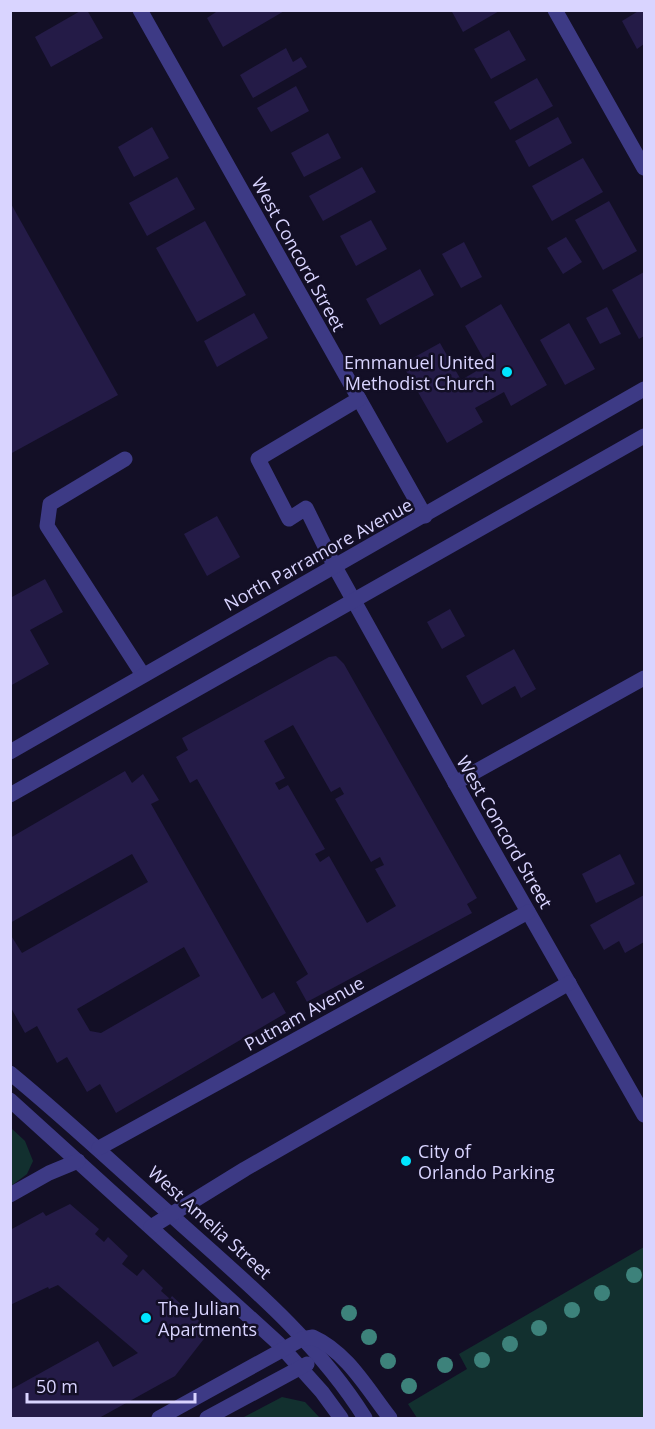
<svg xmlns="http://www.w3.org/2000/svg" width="655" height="1429" font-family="'Open Sans',sans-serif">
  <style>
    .green { fill: #12302f }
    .building { fill: #241b47; fill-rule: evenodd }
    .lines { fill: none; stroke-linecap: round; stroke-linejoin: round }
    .minor { stroke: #3d3a85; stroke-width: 15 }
    .tree { fill: #3d827b }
    .poi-dot { fill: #00e5ff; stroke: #130f26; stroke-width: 2 }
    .labels { text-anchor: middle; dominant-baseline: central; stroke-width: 5; stroke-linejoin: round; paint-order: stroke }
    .street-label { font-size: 18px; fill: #d9d4ff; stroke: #130f26 }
    .poi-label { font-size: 18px; fill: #d9d4ff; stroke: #130f26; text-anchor: start }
  </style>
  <rect width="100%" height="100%" fill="#130f26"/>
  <g class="green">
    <path d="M11,1128l14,13 8,20 -6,13 -16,12z"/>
    <path d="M644,1247v171h-227l-9,-14 59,-35 -8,-15z"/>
    <path d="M282,1397l23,5 15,16h-78z"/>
  </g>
  <g class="building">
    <path d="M82,10h5l16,28 -52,29 -16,-30z"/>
    <path d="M219,10h67l-63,37 -16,-29z"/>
    <path d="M451,10h50l-38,22z"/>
    <path d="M640,10h4v34l-7,5 -15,-28z"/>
    <path d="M509,30l17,30 -35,19 -17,-30z"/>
    <path d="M286,48l7,14 8,-5 6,10 -54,31 -13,-23z"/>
    <path d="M537,78l16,28 -43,24 -16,-28z"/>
    <path d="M296,86l13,25 -38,21 -14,-24z"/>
    <path d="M558,117l14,26 -43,24 -14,-26z"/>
    <path d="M152,127l17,31 -35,19 -16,-30z"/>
    <path d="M328,133l13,25 -37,19 -13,-24z"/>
    <path d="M583,158l20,34 -51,29 -20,-35z"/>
    <path d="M362,167l14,25 -53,29 -14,-25z"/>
    <path d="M177,177l18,32 -48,27 -18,-33z"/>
    <path d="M609,201l28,50 -34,19 -28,-50z"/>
    <path d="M10,202l108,193 -108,59z"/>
    <path d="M371,220l16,29 -31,17 -16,-30z"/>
    <path d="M205,221l41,74 -49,27 -41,-74z"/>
    <path d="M566,237l16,25 -19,12 -16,-26z"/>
    <path d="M464,242l18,35 -21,11 -19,-34z"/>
    <path d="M420,269l14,26 -54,30 -14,-26z"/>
    <path d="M644,272v64l-5,3 -27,-49z"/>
    <path d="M501,304l46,81 -36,21 -7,-14 -29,16 8,14 -36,21 -45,-79 38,-21 21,37 26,-15 -22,-39z"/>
    <path d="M607,307l14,27 -21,10 -14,-26z"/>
    <path d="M254,313l14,25 -51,29 -13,-26z"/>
    <path d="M569,323l26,46 -30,16 -25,-45z"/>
    <path d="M217,516l23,41 -33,19 -23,-42z"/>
    <path d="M45,579l18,33 -33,18 19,34 -39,22v-88z"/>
    <path d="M450,609l15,27 -23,13 -15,-27z"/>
    <path d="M514,649l22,40 -15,9 -6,-12 -33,19 -16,-29z"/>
    <path d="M336,656l8,8 133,234 -10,6 5,9 -165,89 -11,-20 12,-8 -111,-195 -7,4 -14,-26 12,-7 -6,-12 147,-81zM293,725l38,67 9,-5 4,7 -9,5 36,63 9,-5 4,8 -9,4 21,37 -29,17 -38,-67 -9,6 -5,-8 10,-5 -37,-64 -9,5 -4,-7 10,-5 -21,-37z"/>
    <path d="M125,771l7,12 11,-9 16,26 -8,4 111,195 12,-7 12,21 -170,100 -16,-29 -13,8 -20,-35 -10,6 -20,-37 -12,7 -15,-27v-72l12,19 126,-71 -16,-28 -122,69v-85zM184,947l16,29 -99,57 -11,-2 -13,-22z"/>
    <path d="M620,854l15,30 -39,19 -14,-29z"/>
    <path d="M644,895v47l-19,11 -6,-12 -15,9 -14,-25z"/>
    <path d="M70,1204l29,25 -4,5 9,8 4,-5 20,19 -6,8 15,12 6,-7 20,19 -2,3 9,8 2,-3 38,35 -35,45 -76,42h-89v-28l88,-49 15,26 25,-14 -80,-68 -9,4 -1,-2 -38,18v-75l33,-18 3,4z"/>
  </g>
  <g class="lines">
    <g class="minor">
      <path d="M140,10l285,506"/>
      <path d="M555,10l89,158"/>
      <path d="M359,399l-101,60 31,60 17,-11 29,59 147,264 162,284"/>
      <path d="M125,459l-75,45 -3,22 96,149"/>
      <path d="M10,752l634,-363"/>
      <path d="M455,783l189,-105"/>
      <path d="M10,795l634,-359"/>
      <path d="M10,1073c56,46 107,94 161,142 70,63 144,123 194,203"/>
      <path d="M10,1100l268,243 44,49 19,26"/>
      <path d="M99,1148l429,-236"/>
      <path d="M10,1195l39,-22 29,-12"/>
      <path d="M151,1227l94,-58 324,-186"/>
      <path d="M159,1418l143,-79 11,-2c34,15 55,53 77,81"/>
      <path d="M207,1418l100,-54"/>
    </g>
  </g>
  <g class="tree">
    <circle cx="634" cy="1275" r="8"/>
    <circle cx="602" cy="1293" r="8"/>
    <circle cx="572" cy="1310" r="8"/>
    <circle cx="349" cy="1313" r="8"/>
    <circle cx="539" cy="1328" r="8"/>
    <circle cx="369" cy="1337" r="8"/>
    <circle cx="510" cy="1344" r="8"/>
    <circle cx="482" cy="1360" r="8"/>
    <circle cx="388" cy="1361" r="8"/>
    <circle cx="445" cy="1365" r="8"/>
    <circle cx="409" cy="1386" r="8"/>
  </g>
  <g class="poi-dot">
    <circle cx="507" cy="372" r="6"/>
    <circle cx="406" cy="1161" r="6"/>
    <circle cx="146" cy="1318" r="6"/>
  </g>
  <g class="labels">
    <g class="street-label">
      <text transform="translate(299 254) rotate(61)">West Concord Street</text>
      <text transform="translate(318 554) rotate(-29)">North Parramore Avenue</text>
      <text transform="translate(505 832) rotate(60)">West Concord Street</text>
      <text transform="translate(304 1013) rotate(-29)">Putnam Avenue</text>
      <text transform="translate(210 1222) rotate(42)">West Amelia Street</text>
    </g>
    <g class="poi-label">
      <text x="495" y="362" text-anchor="end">Emmanuel United<tspan x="495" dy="21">Methodist Church</tspan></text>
      <text x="418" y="1151">City of<tspan x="418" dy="21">Orlando Parking</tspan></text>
      <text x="158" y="1308">The Julian<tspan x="158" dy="21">Apartments</tspan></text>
    </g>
  </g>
  <rect width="655" height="1429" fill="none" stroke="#d9d4ff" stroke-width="24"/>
  <path d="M27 1393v9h168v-9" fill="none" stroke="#d9d4ff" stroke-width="3"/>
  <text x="36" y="1393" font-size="18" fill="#d9d4ff" stroke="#130f26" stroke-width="4.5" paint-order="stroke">50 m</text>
</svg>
